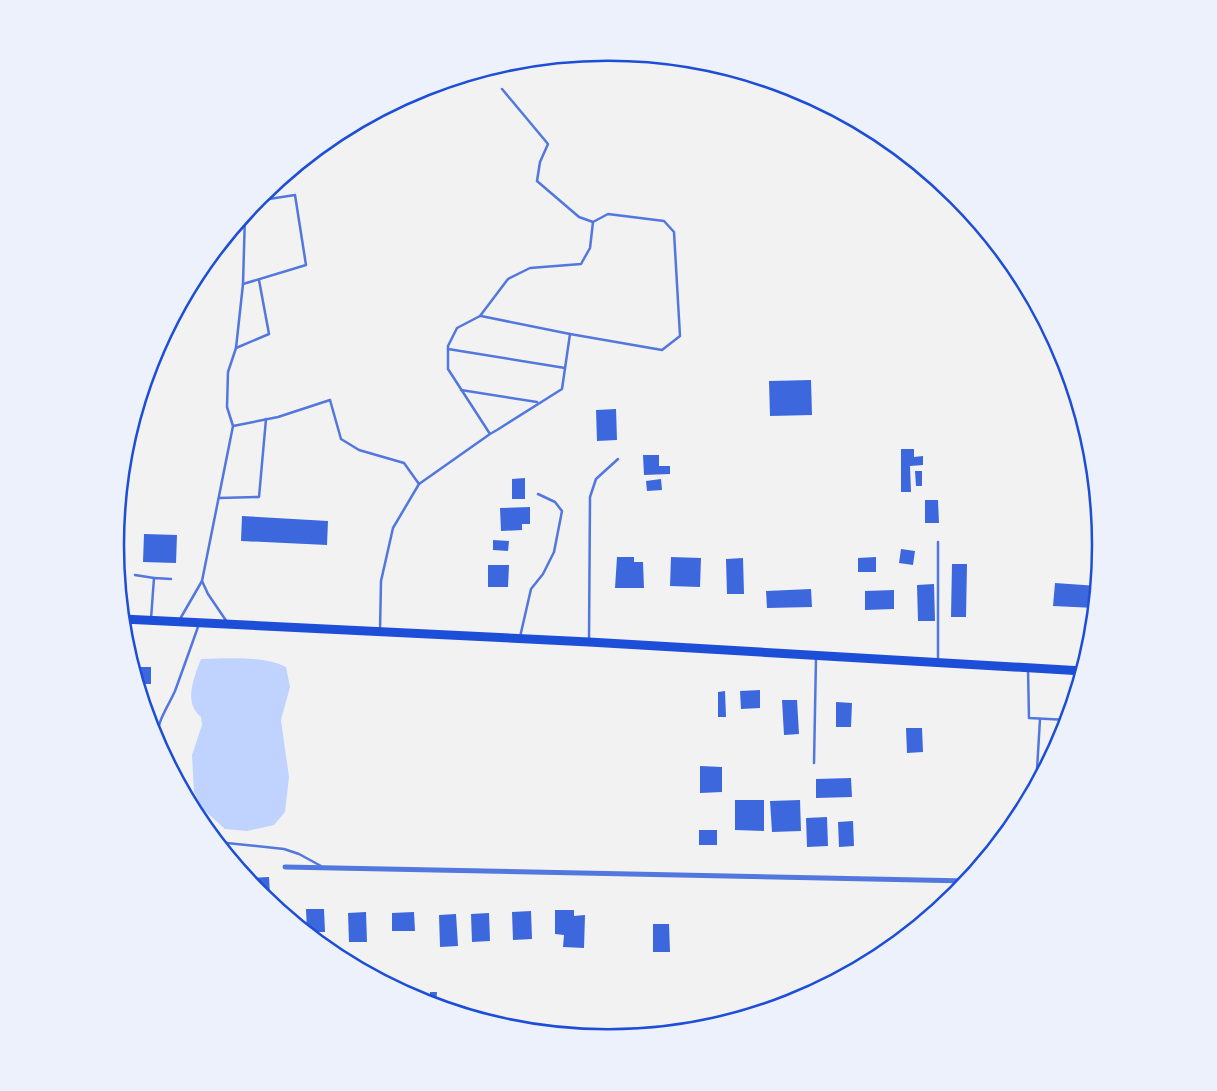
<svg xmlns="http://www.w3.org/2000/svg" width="1217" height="1091" font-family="Signika,sans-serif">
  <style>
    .water { fill: #bfd3fe }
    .building { fill: #3d67dc }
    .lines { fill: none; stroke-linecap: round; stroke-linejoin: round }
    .service { stroke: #5277de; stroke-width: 2.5 }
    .minor { stroke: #5277de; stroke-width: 5 }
    .primary { stroke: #1d4ed8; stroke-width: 9 }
    .rim { fill: none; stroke: #1d4ed8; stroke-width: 2.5 }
  </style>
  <rect width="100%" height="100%" fill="#f2f2f2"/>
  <path class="water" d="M201,659c28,0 59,-4 85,8l4,20 -9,33 8,57 -4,35 -11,13 -27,6 -22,-2 -21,-19 -10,-18 -2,-37 10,-30 -1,-8c-18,-15 -7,-39 0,-58z"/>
  <g class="building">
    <path d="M811,380l1,35 -42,1 -1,-35z"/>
    <path d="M616,409l1,31 -20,1 -1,-31z"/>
    <path d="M901,449h13v8l9,-1v9l-13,1 1,26h-10z"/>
    <path d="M643,455h16v11h11v8l-26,1z"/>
    <path d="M915,471h7v15h-6z"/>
    <path d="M525,478v21h-13v-20z"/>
    <path d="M661,479l1,11 -15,1 -1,-10z"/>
    <path d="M925,500h13l1,23h-14z"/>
    <path d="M530,507v17h-8v6l-21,1 -1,-23z"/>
    <path d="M242,516l86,5 -1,24 -86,-4z"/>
    <path d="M144,534l33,1 -1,28 -33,-1z"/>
    <path d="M493,540l16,1 -1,10 -15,-1z"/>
    <path d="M901,549l14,2 -2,14 -14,-2z"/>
    <path d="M617,557h17v5h9l1,26h-29z"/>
    <path d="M671,557l30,1 -1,29 -30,-1z"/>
    <path d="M876,557v15h-18v-14z"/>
    <path d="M743,558l1,36h-17l-1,-35z"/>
    <path d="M952,564h15l-1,53h-15z"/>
    <path d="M488,565h21l-1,22h-20z"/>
    <path d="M1055,583l43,3 -3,22 -42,-2z"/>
    <path d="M934,584l1,37h-17l-1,-36z"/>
    <path d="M811,589l1,18 -45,1 -1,-17z"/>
    <path d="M894,590v19l-29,1v-19z"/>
    <path d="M133,667h18v17h-9v11z"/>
    <path d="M760,690v18l-19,1 -1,-18z"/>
    <path d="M725,691l1,26h-8v-25z"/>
    <path d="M782,700h15l2,34 -15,1z"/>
    <path d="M836,702l16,1 -1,24h-15z"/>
    <path d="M906,728h16l1,24 -16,1z"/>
    <path d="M700,766l22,1v25l-22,1z"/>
    <path d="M851,778l1,19 -36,1v-19z"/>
    <path d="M735,800h29v31l-29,-1z"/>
    <path d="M800,800l1,31 -29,1 -2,-31z"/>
    <path d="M827,817l1,29 -21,1 -1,-29z"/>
    <path d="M853,821l1,25 -15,1 -1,-25z"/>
    <rect x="699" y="830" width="18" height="15"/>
    <path d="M269,877l1,18h-9l-15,-17z"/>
    <path d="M306,909h18l1,23h-18z"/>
    <path d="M555,910h19v6l11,-1 -1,33 -21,-1 1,-12 -9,-1z"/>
    <path d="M531,911l1,28 -19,1 -1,-28z"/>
    <path d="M366,912l1,30h-18l-1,-29z"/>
    <path d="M414,912l1,19h-23v-18z"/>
    <path d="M489,913l1,28 -18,1 -1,-28z"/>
    <path d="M456,914l2,32 -18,1 -1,-32z"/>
    <path d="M653,924h16l1,28h-17z"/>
    <path d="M430,992h7l-1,11 -7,1z"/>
  </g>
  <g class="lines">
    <g class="service">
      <path d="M502,89l46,55 -8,18 -3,19 42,36 14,5"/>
      <path d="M243,284l63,-19 -11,-70 -39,6"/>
      <path d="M481,316l89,18"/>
      <path d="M236,348l33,-14 -10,-54"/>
      <path d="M448,349l117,19"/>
      <path d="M461,390l76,12"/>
      <path d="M233,426l45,-9 52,-17 11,39 18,11 45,13 15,21"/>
      <path d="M219,498l40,-1 7,-78"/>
      <path d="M938,542v119"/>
      <path d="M135,575l19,3"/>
      <path d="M202,581l6,13 19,28"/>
      <path d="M151,619l3,-41 17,1"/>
      <path d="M180,619l22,-38 31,-155 -6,-19 1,-35 8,-24 7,-64 2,-69"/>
      <path d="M380,630l1,-49 12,-53 26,-44 71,-50 7,-4 65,-41 8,-55 92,16 18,-14 -6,-104 -10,-11 -56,-7 -15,8 -3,26 -9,16 -51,4 -22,11 -28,37 -23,12 -9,18v23l42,65"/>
      <path d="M520,637l11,-48 12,-15 11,-22 8,-41 -7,-9 -17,-8"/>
      <path d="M589,641l1,-144 6,-18 22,-20"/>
      <path d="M1028,669l1,49 39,2"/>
      <path d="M157,742c-1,-20 10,-33 18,-51 8,-22 16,-44 24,-67"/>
      <path d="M814,763l2,-105"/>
      <path d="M1036,787l4,-68"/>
      <path d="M217,842l67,7 15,5 22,12"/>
      <path d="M961,889v-8"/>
    </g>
    <path class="minor" d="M285,867l683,14"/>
    <path class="primary" d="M123,619l466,23 494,29"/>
  </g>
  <path d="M0 0H1217V1091H0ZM124 545a484 484 0 1 1 968 0a484 484 0 1 1-968 0Z" fill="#edf1fc" fill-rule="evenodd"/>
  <path class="rim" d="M124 545a484 484 0 1 1 968 0a484 484 0 1 1-968 0Z"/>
</svg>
